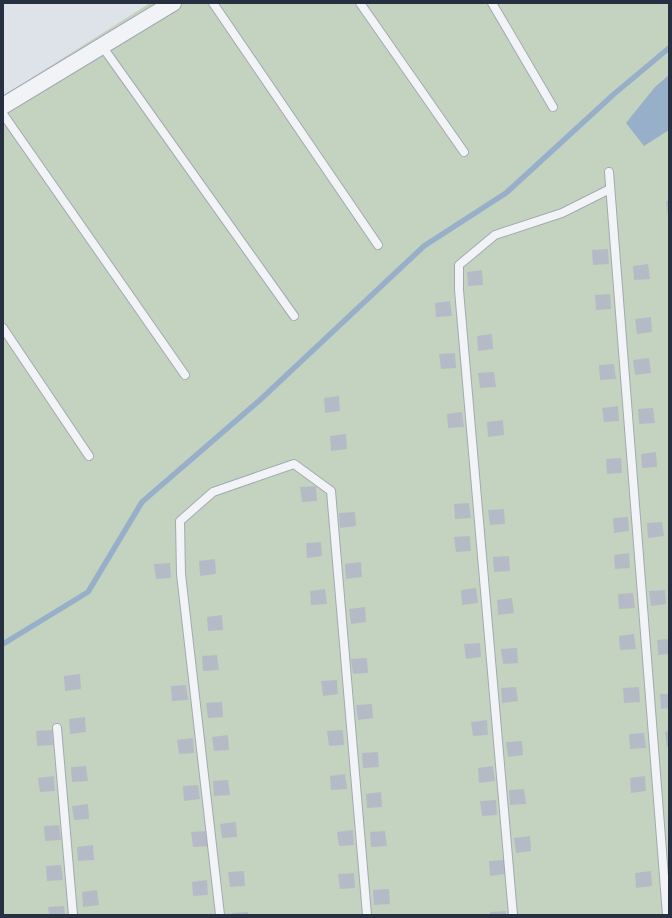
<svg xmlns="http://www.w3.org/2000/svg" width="672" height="918" font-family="Arial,sans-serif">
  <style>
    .green { fill: #c4d3bf }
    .water { fill: #98afca }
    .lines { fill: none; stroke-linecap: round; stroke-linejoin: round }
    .stream { stroke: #98afca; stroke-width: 5.5 }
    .building { fill: #b5bbc6 }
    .lane-casing { stroke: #a3a9b3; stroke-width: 10 }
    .street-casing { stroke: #a3a9b3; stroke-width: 18 }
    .lane { stroke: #f1f3f7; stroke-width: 8 }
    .street { stroke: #f1f3f7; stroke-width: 16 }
  </style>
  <rect width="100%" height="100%" fill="#dee2e9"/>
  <path class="green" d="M150,3h519v912h-666v-819z"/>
  <path class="water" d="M669,75v55l-25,16 -18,-23 29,-36z"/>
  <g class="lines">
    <path class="stream" d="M3,644l85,-52 54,-90 118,-102 164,-154 82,-53 108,-99 55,-46"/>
  </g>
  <g class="building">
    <path d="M666,201h3v15h-1z"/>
    <path d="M608,249l1,15 -16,1 -1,-15z"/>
    <path d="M648,264l2,15 -16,1 -1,-14z"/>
    <path d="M482,270l1,15 -15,1 -1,-14z"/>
    <path d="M610,294l1,15 -15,1 -1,-15z"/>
    <path d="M450,301l2,15 -16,1 -1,-14z"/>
    <path d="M651,317l1,15 -15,2 -2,-15z"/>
    <path d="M492,334l1,15 -15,2 -1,-15z"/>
    <path d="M455,353l1,15 -15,1 -2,-15z"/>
    <path d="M649,358l2,15 -16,2 -2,-15z"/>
    <path d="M614,364l2,15 -16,1 -1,-15z"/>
    <path d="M494,372l2,15 -16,1 -2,-15z"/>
    <path d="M339,396l1,15 -15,2 -1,-15z"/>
    <path d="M618,406l1,15 -15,1 -2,-14z"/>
    <path d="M653,408l2,15 -16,1 -1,-15z"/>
    <path d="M462,412l2,15 -16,1 -1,-14z"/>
    <path d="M503,420l1,15 -16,2 -1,-15z"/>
    <path d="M346,434l1,15 -16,2 -1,-15z"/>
    <path d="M656,452l1,15 -15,1 -1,-14z"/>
    <path d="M621,458l1,15 -15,1 -1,-15z"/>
    <path d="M316,486l1,15 -15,1 -2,-15z"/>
    <path d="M469,503l2,15 -16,1 -1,-15z"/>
    <path d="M504,509l1,15 -15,1 -2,-15z"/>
    <path d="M355,512l1,14 -16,2 -1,-15z"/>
    <path d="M628,517l1,14 -15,2 -1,-15z"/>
    <path d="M662,522l2,14 -16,2 -1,-15z"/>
    <path d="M470,536l1,15 -15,1 -2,-15z"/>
    <path d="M321,542l1,14 -15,2 -1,-15z"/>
    <path d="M629,553l1,15 -15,1 -1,-14z"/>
    <path d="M509,556l1,15 -16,1 -1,-15z"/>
    <path d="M215,559l1,15 -16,2 -1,-15z"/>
    <path d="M361,562l1,15 -16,2 -1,-15z"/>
    <path d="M170,563l1,15 -15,1 -2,-15z"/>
    <path d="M476,588l2,15 -16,2 -1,-15z"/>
    <path d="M325,589l2,15 -16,1 -1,-14z"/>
    <path d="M665,590l1,14 -15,2 -2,-15z"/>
    <path d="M633,593l2,15 -16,1 -1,-15z"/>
    <path d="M512,598l2,15 -16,2 -1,-15z"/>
    <path d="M365,607l1,15 -15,2 -2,-15z"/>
    <path d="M222,615l1,15 -15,1 -1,-14z"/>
    <path d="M634,634l2,15 -16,1 -1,-14z"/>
    <path d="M669,639v15l-11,1 -1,-15z"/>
    <path d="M480,643l1,14 -15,2 -2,-15z"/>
    <path d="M517,648l1,15 -15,1 -2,-15z"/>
    <path d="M217,655l2,15 -16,1 -1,-15z"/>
    <path d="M367,658l1,15 -15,1 -2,-15z"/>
    <path d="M80,674l1,15 -16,2 -1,-15z"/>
    <path d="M337,680l1,14 -15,2 -2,-15z"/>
    <path d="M186,685l2,15 -16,1 -1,-15z"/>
    <path d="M516,687l2,14 -16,2 -1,-15z"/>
    <path d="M639,687l1,15 -16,1 -1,-15z"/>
    <path d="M660,694h9v14l-8,1z"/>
    <path d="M222,702l1,15 -15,1 -2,-15z"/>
    <path d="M372,704l1,14 -15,2 -2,-15z"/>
    <path d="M85,717l1,15 -16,2 -1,-15z"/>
    <path d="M487,720l1,15 -15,1 -2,-14z"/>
    <path d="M52,730l1,15 -16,1 -1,-15z"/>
    <path d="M343,730l1,15 -15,1 -2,-15z"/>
    <path d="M669,731v15l-2,1 -2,-15z"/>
    <path d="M644,733l2,15 -16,1 -1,-15z"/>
    <path d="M228,735l1,15 -15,1 -2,-14z"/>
    <path d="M193,738l1,15 -15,1 -2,-14z"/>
    <path d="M522,741l1,14 -15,2 -2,-15z"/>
    <path d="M378,752l1,15 -16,1 -1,-15z"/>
    <path d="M86,766l2,15 -16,1 -1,-15z"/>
    <path d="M493,766l2,15 -16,2 -1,-15z"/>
    <path d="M345,774l2,15 -16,1 -1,-14z"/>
    <path d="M54,776l1,15 -15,1 -2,-14z"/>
    <path d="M645,776l1,15 -15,2 -1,-15z"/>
    <path d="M228,780l2,15 -16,1 -1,-15z"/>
    <path d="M198,785l2,14 -16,2 -1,-15z"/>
    <path d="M524,789l2,15 -16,1 -1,-15z"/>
    <path d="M381,792l1,15 -15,1 -1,-14z"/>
    <path d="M496,800l1,15 -15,1 -2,-15z"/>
    <path d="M88,804l1,15 -15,1 -2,-14z"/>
    <path d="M236,822l1,15 -15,1 -2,-14z"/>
    <path d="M59,825l2,15 -16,1 -1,-15z"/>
    <path d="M353,830l1,15 -15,1 -2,-14z"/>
    <path d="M207,831l1,15 -15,1 -2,-15z"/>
    <path d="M385,831l2,15 -16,1 -1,-15z"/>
    <path d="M530,836l1,15 -15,2 -2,-15z"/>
    <path d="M93,845l1,15 -16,1 -1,-14z"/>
    <path d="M504,860l1,14 -15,2 -1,-15z"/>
    <path d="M61,865l2,15 -16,1 -1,-15z"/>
    <path d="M244,871l1,15 -15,1 -2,-15z"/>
    <path d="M651,871l1,15 -16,2 -1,-15z"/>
    <path d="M354,873l1,15 -15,1 -2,-15z"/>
    <path d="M207,880l1,15 -15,1 -1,-14z"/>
    <path d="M389,889l1,15 -16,1 -1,-15z"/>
    <path d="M97,890l2,15 -16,2 -1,-15z"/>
    <path d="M64,906l1,9h-16l-1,-8z"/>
    <path d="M506,911v4h-16v-3z"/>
    <path d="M248,912v3h-15l-1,-2z"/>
  </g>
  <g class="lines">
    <defs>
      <g id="lane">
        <path d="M213,3l165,242"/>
        <path d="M360,3l104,149"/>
        <path d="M492,3l61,104"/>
        <path d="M102,46l192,270"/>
        <path d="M3,114l182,261"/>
        <path d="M609,172l58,743"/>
        <path d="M3,328l86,128"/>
        <path d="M57,728l16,187"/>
        <path d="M220,915l-39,-341 -1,-53 33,-29 81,-28 37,27 36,424"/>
        <path d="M513,915l-54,-625v-25l36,-30 67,-22 48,-24"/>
      </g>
      <path id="street" d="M3,106l170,-103"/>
    </defs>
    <use href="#lane" class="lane-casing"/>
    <use href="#street" class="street-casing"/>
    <use href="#lane" class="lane"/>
    <use href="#street" class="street"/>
  </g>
  <rect width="672" height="918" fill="none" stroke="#273040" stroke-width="8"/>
</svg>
